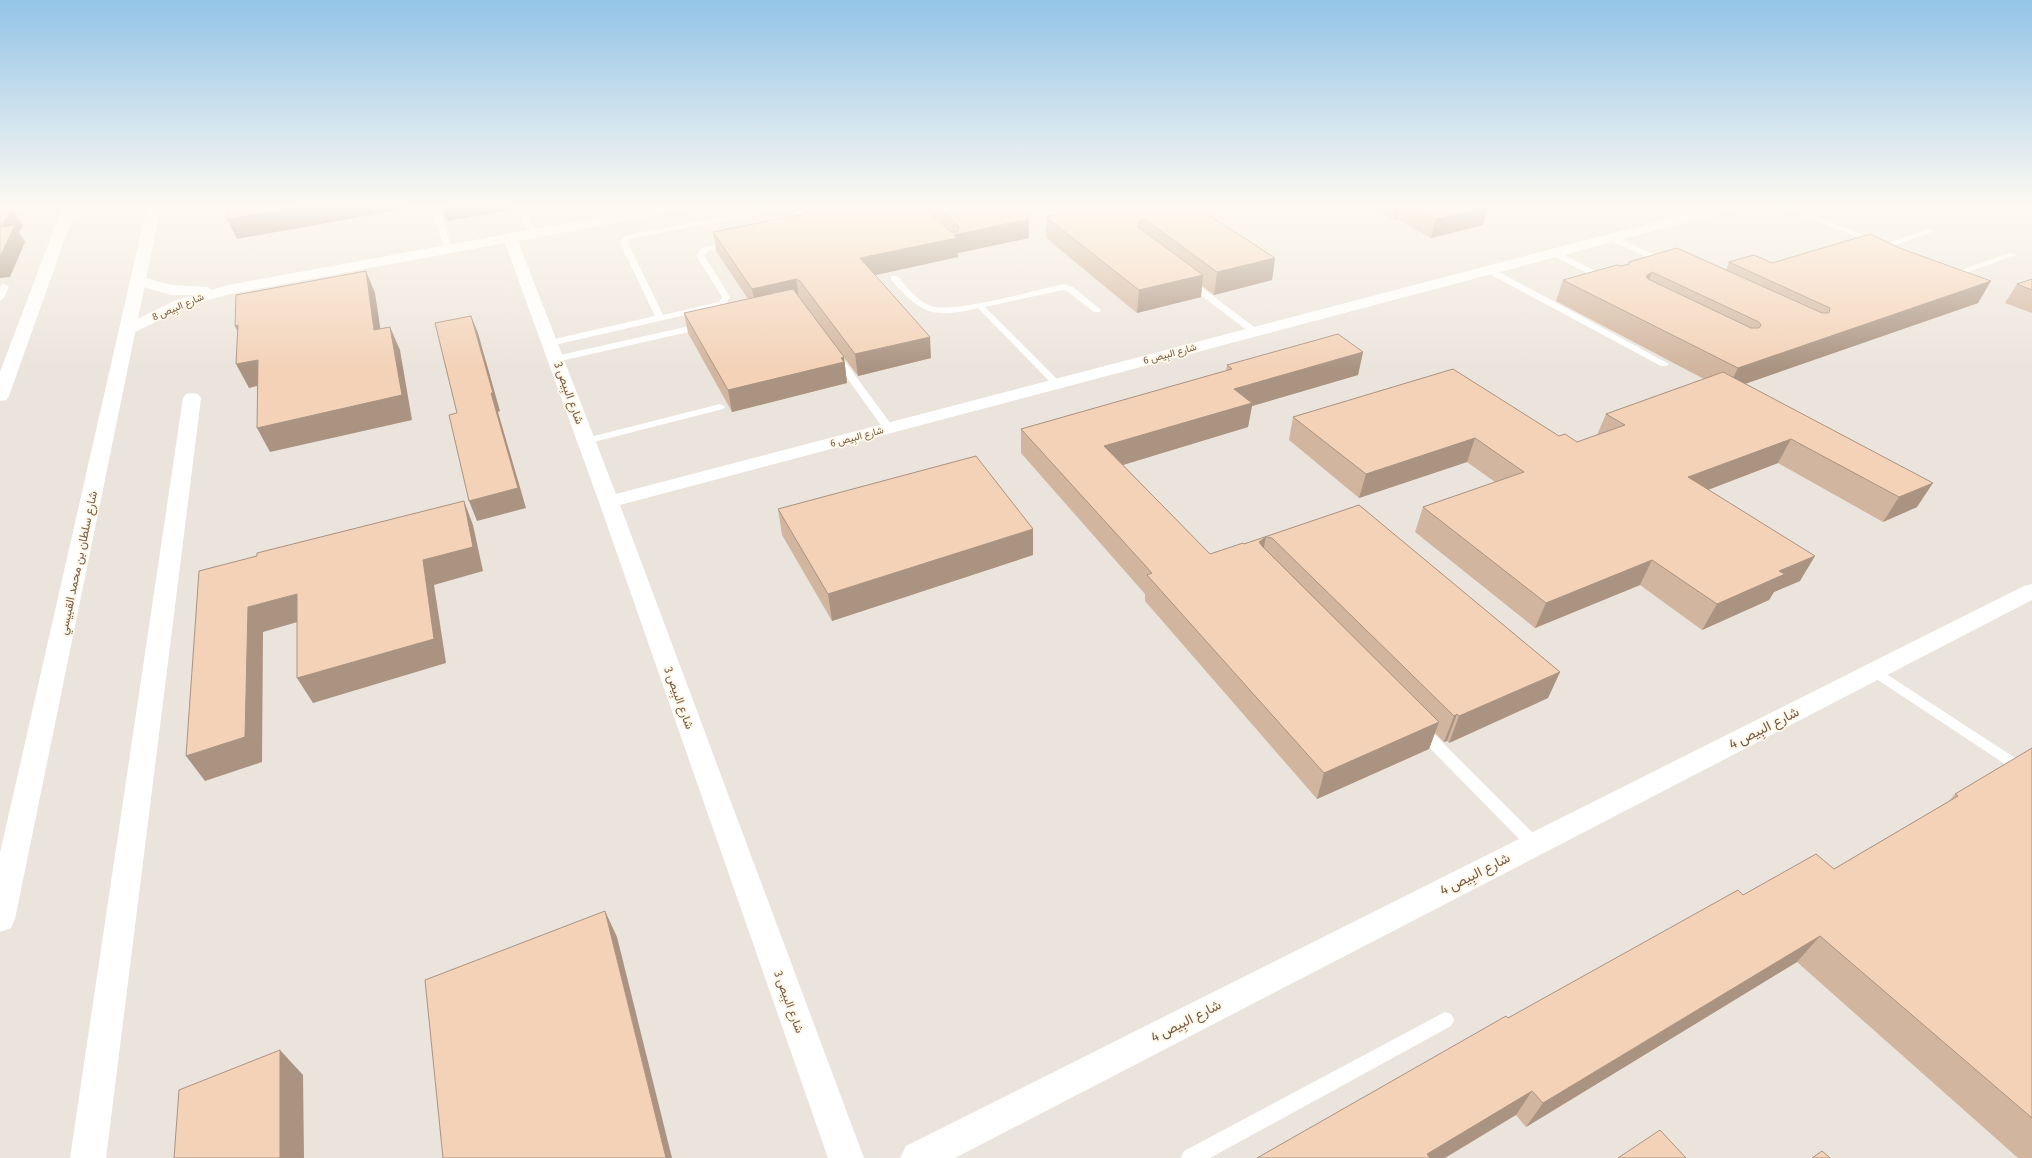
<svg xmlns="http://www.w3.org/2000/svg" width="2032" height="1158" font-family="'Fira Sans Condensed',Vazirmatn,sans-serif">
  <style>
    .industrial { fill: #ebe4dc }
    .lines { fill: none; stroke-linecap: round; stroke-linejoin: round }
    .lane { fill: #fff; fill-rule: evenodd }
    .street { fill: #fff; fill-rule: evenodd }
    .secondary { fill: #fff; fill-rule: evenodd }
    .wall { fill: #d1b59e }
    .shaded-wall { fill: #aa9381 }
    .building { fill: #f3d2b8; stroke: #aa9381; fill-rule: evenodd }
    .labels { text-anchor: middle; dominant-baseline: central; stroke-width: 3.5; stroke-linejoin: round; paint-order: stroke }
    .far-street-label { font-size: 10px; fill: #745a47; stroke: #fff7e7 }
    .street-label { font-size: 12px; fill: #745a47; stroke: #fff7e7 }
    .near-street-label { font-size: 14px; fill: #745a47; stroke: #fff7e7 }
  </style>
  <rect width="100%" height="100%" fill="#fdf3e1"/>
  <rect class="industrial" x="0" y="206" width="2032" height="952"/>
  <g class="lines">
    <g class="lane">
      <path d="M431,206h8l13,43 -1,2 -7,-2z"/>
      <path d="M517,206h8l11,28 -1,2 -7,-2z"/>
      <path d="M605,206h8l7,13 -1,2h-6z"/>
      <path d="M780,206c14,0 21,2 30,13l-1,5 -5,5h-6l-1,-2 4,-4v-6l-8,-6 -11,-1 -144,27 -9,3 -1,3 35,72 56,-13 3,-5 -26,-42 7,-8 31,-6v4l-25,6 -5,4 26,42 -5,9 -175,40 -5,-3 5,-3 105,-24 -35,-73 3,-6 13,-4z"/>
      <path d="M1780,206h11l90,36 -7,2z"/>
      <path d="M1928,229l7,2 -56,20 -7,-2z"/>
      <path d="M1609,236h6l54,26 -7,2 -53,-24z"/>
      <path d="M1551,251h6l53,28 -7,2 -52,-26z"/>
      <path d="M2009,253l7,2 -65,23 -7,-2z"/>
      <path d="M1486,268h6l177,96 -2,2h-6l-175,-94z"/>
      <path d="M891,276h6c10,11 20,25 34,30 21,8 105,-16 132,-22l10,3 28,23 -1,2h-6l-27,-21 -4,-1 -78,17 75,75v4h-6l-76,-78c-46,11 -56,6 -87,-28z"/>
      <path d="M1186,280h6l66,50v4h-6l-66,-50z"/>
      <path d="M2,284l7,2 -5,12 -4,3v-13z"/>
      <path d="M703,323l3,1v4l-150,34 -5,-3 5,-3z"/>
      <path d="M835,351l3,1 55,75 1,2 -1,2h-8l-55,-77z"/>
      <path d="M720,404l5,3 -2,2 -137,35 -5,-3 1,-2z"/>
      <path d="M1874,666l158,103v13l-163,-108 -2,-3 2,-3z"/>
      <path d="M1421,725l5,1 113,113 3,5 -3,5 -5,1 -5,-1 -113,-115 -2,-4 2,-4z"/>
      <path d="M1445,1012l6,2 3,6 -3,6 -241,132h-29l3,-7z"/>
    </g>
    <g class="street">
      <path d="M660,206h30l-7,4 -165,31 98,253 1100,-288h23l-2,3 -1117,296 244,653h-36l-229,-656 -94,-259 -275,51 -42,12 -53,26 -6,2 -6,-2 -2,-3 2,-3 53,-26 19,-5h-23l-39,-11 -3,-3 3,-3 5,-2 34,9 36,2 3,3 17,-5z"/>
      <path d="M192,393l6,1 3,4 -95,760h-36l113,-760 3,-4z"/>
      <path d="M2032,584v16l-1077,558h-55l6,-12 1118,-560z"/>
    </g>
    <g class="secondary">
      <path d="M60,206h14l-1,10 -64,180 -3,4 -6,1v-29l59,-156z"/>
      <path d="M147,206h14l-146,713 -4,9 -11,4v-79z"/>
    </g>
  </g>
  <g class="wall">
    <path d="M825,206h188l16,13v19l-71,15v4l-83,18 56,83 -73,18 -56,-75 42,56 3,26 -115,29 -44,-79 -4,-20 64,-14 -32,-48 -3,-19 112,-22z"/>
    <path d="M1099,206l176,52 -3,22 -58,15 -12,-9 -1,11 -64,16 -91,-75v-21z"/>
    <path d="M1368,206h120l-5,19 -52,13 -34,-19 -3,1z"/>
    <path d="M1629,262l97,8 3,-8 43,1 206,40 -233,81 172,123 -34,15 -105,-59 -70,27 92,91 -26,11 -5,8 -67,30 -62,-45 -105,43 -120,-96 8,-25 72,-25 -28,-20 -108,36 -70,-58 4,-23 266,19 18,6 20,-7 9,-21 98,-35 -148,-78 7,-21 58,-14 7,-1z"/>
    <path d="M2032,279v34l-27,-10 12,-19z"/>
    <path d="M1363,352l-5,23 -106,31 -4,21 -125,38 87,89 34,-10 115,-39 201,167 -12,26 -99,45 -2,-2 -3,1 -9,-9 -6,16 -112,50 -172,-198v-7l-124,-141v-24l205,-58 1,-6z"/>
    <path d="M778,509l255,46 -201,66 -50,-86z"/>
    <path d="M2032,748v410h-14l-221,-196 -271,165 -10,-12 -8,-97 235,-123 91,-26 115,-68 6,-7z"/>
  </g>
  <g class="shaded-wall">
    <path d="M301,206h121l-185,33 -10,-20z"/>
    <path d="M442,206h75v3l-70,12z"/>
    <path d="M529,206h11l-10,2z"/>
    <path d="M1397,206h3l-3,13 -3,1z"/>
    <path d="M1488,206l-5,19 -52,13 5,-19z"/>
    <path d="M13,209l10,17 -4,6 6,10 -15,35 -10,1v-51z"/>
    <path d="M1029,219v19l-71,15v4l-96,21 -2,-20 94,-23z"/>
    <path d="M1275,258l-3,22 -58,15 3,-23z"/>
    <path d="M366,271l9,22 9,60 -10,-23z"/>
    <path d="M1652,272l-8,21 2,-17z"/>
    <path d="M1203,275l-2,22 -64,16 2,-23z"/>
    <path d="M796,279l3,21 -43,9 -4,-20z"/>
    <path d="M1991,281l-13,22 -251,87 11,-22z"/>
    <path d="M471,316l7,17 22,78 -2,1 28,96 -49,13 -8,-20 22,-108z"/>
    <path d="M238,325l8,24 -11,-23z"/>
    <path d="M390,327l10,23 12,70 -142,32 -13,-24z"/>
    <path d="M930,337l1,21 -73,18 -3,-22z"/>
    <path d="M1363,352l-5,23 -106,31 -4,21 -145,44 1,-25 130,-57z"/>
    <path d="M844,357l3,26 -115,29 -4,-22z"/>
    <path d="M258,360l12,23 -21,5 -13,-24z"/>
    <path d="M1475,438l-8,24 -108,36 7,-24z"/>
    <path d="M1791,439l-13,24 -102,39 12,-25z"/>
    <path d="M1933,483l-16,24 -34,15 16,-25z"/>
    <path d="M464,501l9,24 10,46 -49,14 12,78 -133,40 -16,-25 126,-118z"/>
    <path d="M1033,529v26l-201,66 -4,-27z"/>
    <path d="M1266,537l-5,26 -2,-21z"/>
    <path d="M1815,556l-15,25 -26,11 -5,8 -67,30 15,-26 62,-33z"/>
    <path d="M1652,560l-12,25 -105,43 11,-25z"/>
    <path d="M297,594l14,24 -48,14 -1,130 -57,19 -19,-25 62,-149z"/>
    <path d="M1560,672l-12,26 -99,45 10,-27z"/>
    <path d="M1457,714l-10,27 -3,1 10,-26z"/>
    <path d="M1439,722l-10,27 -112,50 7,-26z"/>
    <path d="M605,911l12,26 55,221h-6z"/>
    <path d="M1820,936l-23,26 -271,165 17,-24z"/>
    <path d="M280,1050l23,25 1,83h-24z"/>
    <path d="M1532,1091l-16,24 -71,43h-20l2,-4z"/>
  </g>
  <g class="building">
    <path d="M228,206h73l-74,13z"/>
    <path d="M827,206h96l28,26h7l1,-6 -22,-20h76l16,13 -75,16 3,3 -97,20 70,79 -75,17 -55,-73 -4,-2 -44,10 -39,-57 117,-23z"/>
    <path d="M1099,206h96l80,52 -58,14 -71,-52h-7l-1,7 65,48 -64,15 -93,-73z"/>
    <path d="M1412,206h76l-52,13z"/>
    <path d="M13,209l-13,18v-16z"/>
    <path d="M15,225l-15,32v-30z"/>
    <path d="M1870,234l32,15 89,32 -253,87 -175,-88 54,-15 4,1 8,-2v-2l48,-14 145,65h7l1,-5 -101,-46 25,-7 18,8zM1652,272l107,50 2,3 -2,3h-8l-103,-49 -2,-3z"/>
    <path d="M366,271l8,59 16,-3 12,68 -145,33 1,-68 -22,4 2,-39 -3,1 1,-31z"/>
    <path d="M2032,279v11l-15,-6z"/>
    <path d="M793,289l51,68 -3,1 3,4 -116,28 -44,-77z"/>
    <path d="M471,316l22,77h-2l27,95 -49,13 -20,-86 8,-2 -22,-90z"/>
    <path d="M1338,334l25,18 -129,37 18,14 -148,43 106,108 33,-11 1,1 115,-39 201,167 -101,44 -2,-2 -3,2 -182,-178 -6,-1 -7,5 3,4 177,176 -115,51 -177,-198 5,-2 -131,-144 211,-60 -5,-4z"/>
    <path d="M1453,369l106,67 6,-2 12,8 48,-17 -19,-11 117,-42 210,111 -34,14 -108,-58 -103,38 127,79 -36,15 6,3 -68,30 -65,-44 -106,43 -123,-96 101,-35 -49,-34 -109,36 -73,-57z"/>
    <path d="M976,456l57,73 -205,65 -50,-85z"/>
    <path d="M464,501l9,46 -50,13 11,79 -137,39v-84l-49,13 -3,130 -59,19 13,-185 58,-15v-3z"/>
    <path d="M2032,748v370l-212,-182 -277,167 -11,-12 -105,63 3,4h-173l249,-142 2,2 230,-128 5,5 73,-41 18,15 124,-73 -3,-2z"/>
    <path d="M605,911l61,247h-223l-18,-178z"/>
    <path d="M280,1050v108h-106l5,-68z"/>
    <path d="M1660,1130l26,28h-68z"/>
    <path d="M1822,1151l8,7h-18z"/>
  </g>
  <linearGradient id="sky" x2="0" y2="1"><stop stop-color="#93c4e7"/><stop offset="0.56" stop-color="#fefaf2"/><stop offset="1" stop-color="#fefaf2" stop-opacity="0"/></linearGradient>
  <rect width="2032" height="368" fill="url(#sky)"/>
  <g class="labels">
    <g class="far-street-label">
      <text transform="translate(178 307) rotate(-23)">شارع البِيص 8</text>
      <text transform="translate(1170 354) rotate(-15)">شارع البِيص 6</text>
      <text transform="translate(857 437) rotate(-15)">شارع البِيص 6</text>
    </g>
    <g class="street-label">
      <text transform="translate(569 393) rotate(70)">شارع البِيص 3</text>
      <text transform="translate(78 563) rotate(-78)">شارع سلطان بن محمد القبيسي</text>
      <text transform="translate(679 698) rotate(70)">شارع البِيص 3</text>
      <text transform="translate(789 1002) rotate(70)">شارع البِيص 3</text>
    </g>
    <g class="near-street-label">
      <text transform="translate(1764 728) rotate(-27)">شارع البِيص 4</text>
      <text transform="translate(1475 874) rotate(-27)">شارع البِيص 4</text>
      <text transform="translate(1186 1021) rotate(-27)">شارع البِيص 4</text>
    </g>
  </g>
</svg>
